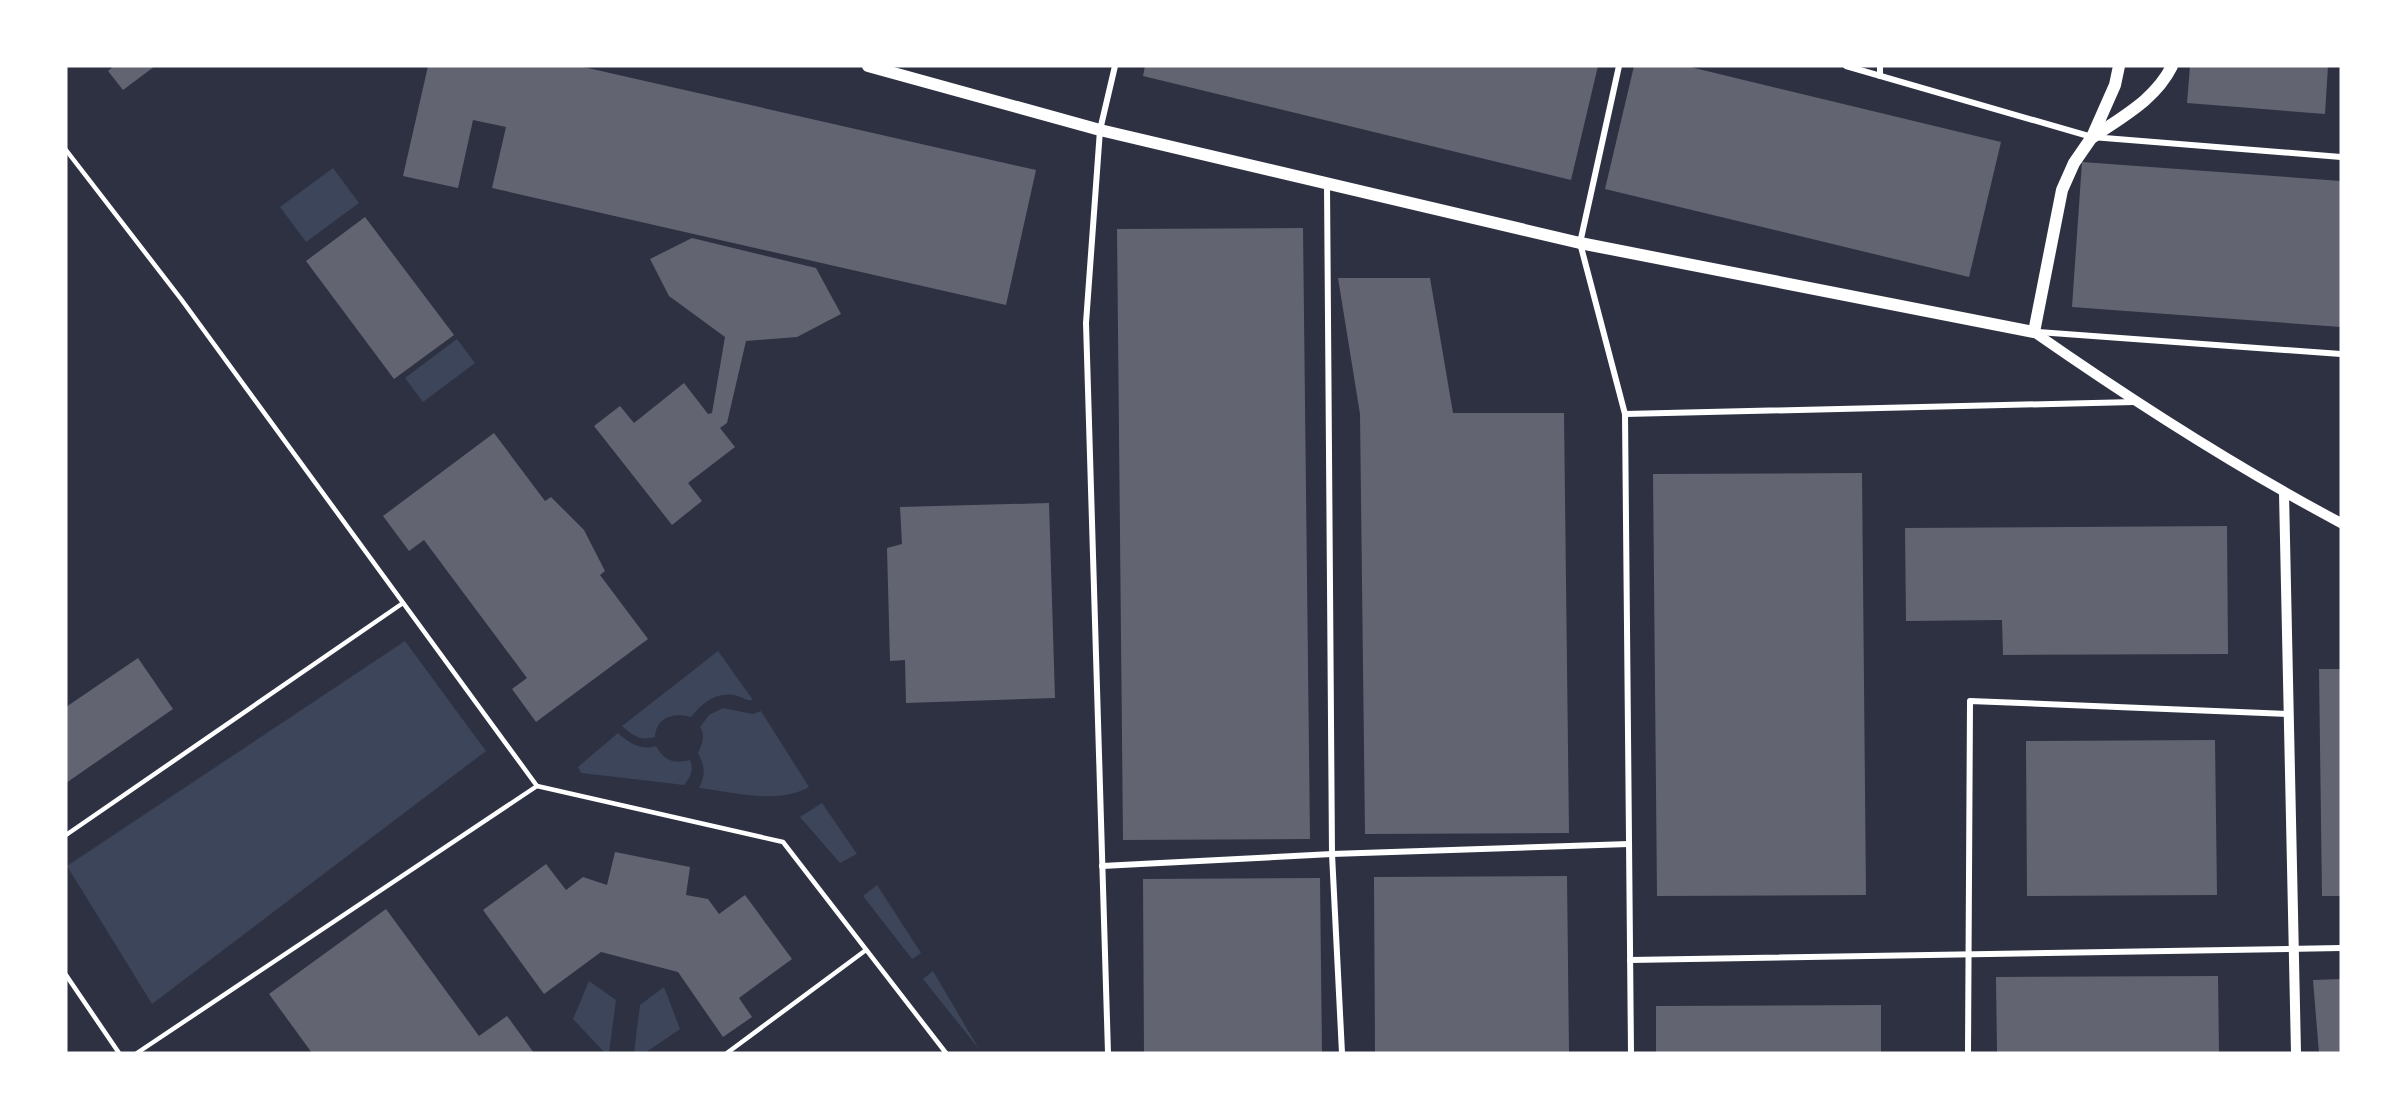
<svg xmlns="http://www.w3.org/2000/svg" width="2407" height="1119" font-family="'DejaVu Sans',sans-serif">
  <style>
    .green { fill: #3c4559 }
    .building { fill: #626471 }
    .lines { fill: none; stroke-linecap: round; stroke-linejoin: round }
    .service { stroke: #fff; stroke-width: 4.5 }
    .minor { stroke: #fff; stroke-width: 6 }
    .tertiary { stroke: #fff; stroke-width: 10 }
    .secondary { stroke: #fff; stroke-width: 12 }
  </style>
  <rect width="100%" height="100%" fill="#2d3142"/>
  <g class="green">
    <path d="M333,168l26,35 -53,39 -26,-35z"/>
    <path d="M457,339l18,24 -52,39 -18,-24z"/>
    <path d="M405,641l81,110 -334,253 -85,-138z"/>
    <path d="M718,651l35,49c-8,1 -12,-4 -19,-5 -18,-3 -33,9 -43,22 -17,-5 -35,0 -36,20 -15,4 -22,-1 -33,-11z"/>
    <path d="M723,708l30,6 8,-3 48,76c-32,18 -75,5 -110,1 7,-14 6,-21 -1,-35 4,-9 8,-17 2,-26l9,-12z"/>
    <path d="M618,733c11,10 23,18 38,13 8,15 18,18 34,14 4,11 1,16 -6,25l-103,-12 -3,-6z"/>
    <path d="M822,803l35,51 -17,9 -40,-46z"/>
    <path d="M877,885l44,68 -9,6 -49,-63z"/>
    <path d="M933,971l46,78 -56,-70z"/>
    <path d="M589,981l27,19 -7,53h-4l-32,-34z"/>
    <path d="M664,987l16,42 -35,24h-11l6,-48z"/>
  </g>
  <g class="building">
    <path d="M114,66h41l-32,24 -15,-19z"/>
    <path d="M428,66h151l457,104 -30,135 -514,-117 14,-61 -33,-7 -15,68 -55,-12z"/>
    <path d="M1145,66h453l-27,114 -428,-104z"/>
    <path d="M1634,66h52l315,76 -32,135 -364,-88z"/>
    <path d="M2190,66h138l-3,48 -138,-11z"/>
    <path d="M2082,162l259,19v146l-269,-20z"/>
    <path d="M365,217l89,118 -60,44 -88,-118z"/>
    <path d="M1303,228l7,611 -187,1 -6,-611z"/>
    <path d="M692,238l124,30 25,46 -44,23 -51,4 -19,82 -7,5 15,19 -47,36 14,18 -30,24 -78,-99 26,-20 14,17 50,-40 24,31 4,-1 13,-76 -56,-41 -19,-37z"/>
    <path d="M1338,278h92l23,135h111l5,420 -204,1 -5,-420z"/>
    <path d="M494,433l51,68 6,-4 33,33 21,41 -5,4 48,64 -112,83 -24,-33 15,-11 -103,-138 -15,11 -26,-35z"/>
    <path d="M1862,473l4,422 -209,1 -4,-422z"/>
    <path d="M1049,503l6,195 -149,5 -1,-43 -15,1 -3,-113 15,-4 -2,-37z"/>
    <path d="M2227,526l1,128 -225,1 -1,-35 -96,1 -1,-93z"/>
    <path d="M138,658l35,51 -107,74v-76z"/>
    <path d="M2319,669h22v227h-19z"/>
    <path d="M2215,740l2,155 -190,1 -1,-155z"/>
    <path d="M615,852l75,15 -4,28 22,4 11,15 26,-19 47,64 -53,39 13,19 -29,20 -45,-65 -77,-20 -57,42 -61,-84 63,-46 20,26 17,-13 24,8z"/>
    <path d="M1567,876l2,177h-194l-1,-176z"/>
    <path d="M1320,878l2,175h-178l-1,-174z"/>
    <path d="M386,909l93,127 28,-20 27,37h-222l-43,-59z"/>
    <path d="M2218,976l1,77h-222l-1,-76z"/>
    <path d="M2341,979v74h-22l-6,-73z"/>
    <path d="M1881,1005v48h-225v-47z"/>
  </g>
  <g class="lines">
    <g class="service">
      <path d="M66,150l115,149 356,487 246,56 163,211"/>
      <path d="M66,835l337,-232"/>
      <path d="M66,975l53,78"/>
      <path d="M137,1053l400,-267"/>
      <path d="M727,1053l139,-103"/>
    </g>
    <g class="minor">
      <path d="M1619,66l-39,177 45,171 6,639"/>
      <path d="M1846,66l246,71 249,20"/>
      <path d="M1880,76v-10"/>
      <path d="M1327,185l5,669 10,199"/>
      <path d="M2038,332l303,22"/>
      <path d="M1625,414l509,-12"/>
      <path d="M1102,866l230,-12 297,-10"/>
      <path d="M1630,960l711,-12"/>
      <path d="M1108,1053l-22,-730 14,-193 15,-64"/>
      <path d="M1968,1053l2,-352 319,13"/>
    </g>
    <g class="tertiary">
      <path d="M2034,332c99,69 200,134 307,191"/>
      <path d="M2284,493l12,560"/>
    </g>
    <g class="secondary">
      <path d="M868,66l232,64 480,113 454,89 28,-142 12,-27 18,-26 23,-52 4,-19"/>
      <path d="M2093,137c30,-21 62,-37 79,-71"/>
    </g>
  </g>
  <rect width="2407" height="1119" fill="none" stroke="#ffffff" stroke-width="135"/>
</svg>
